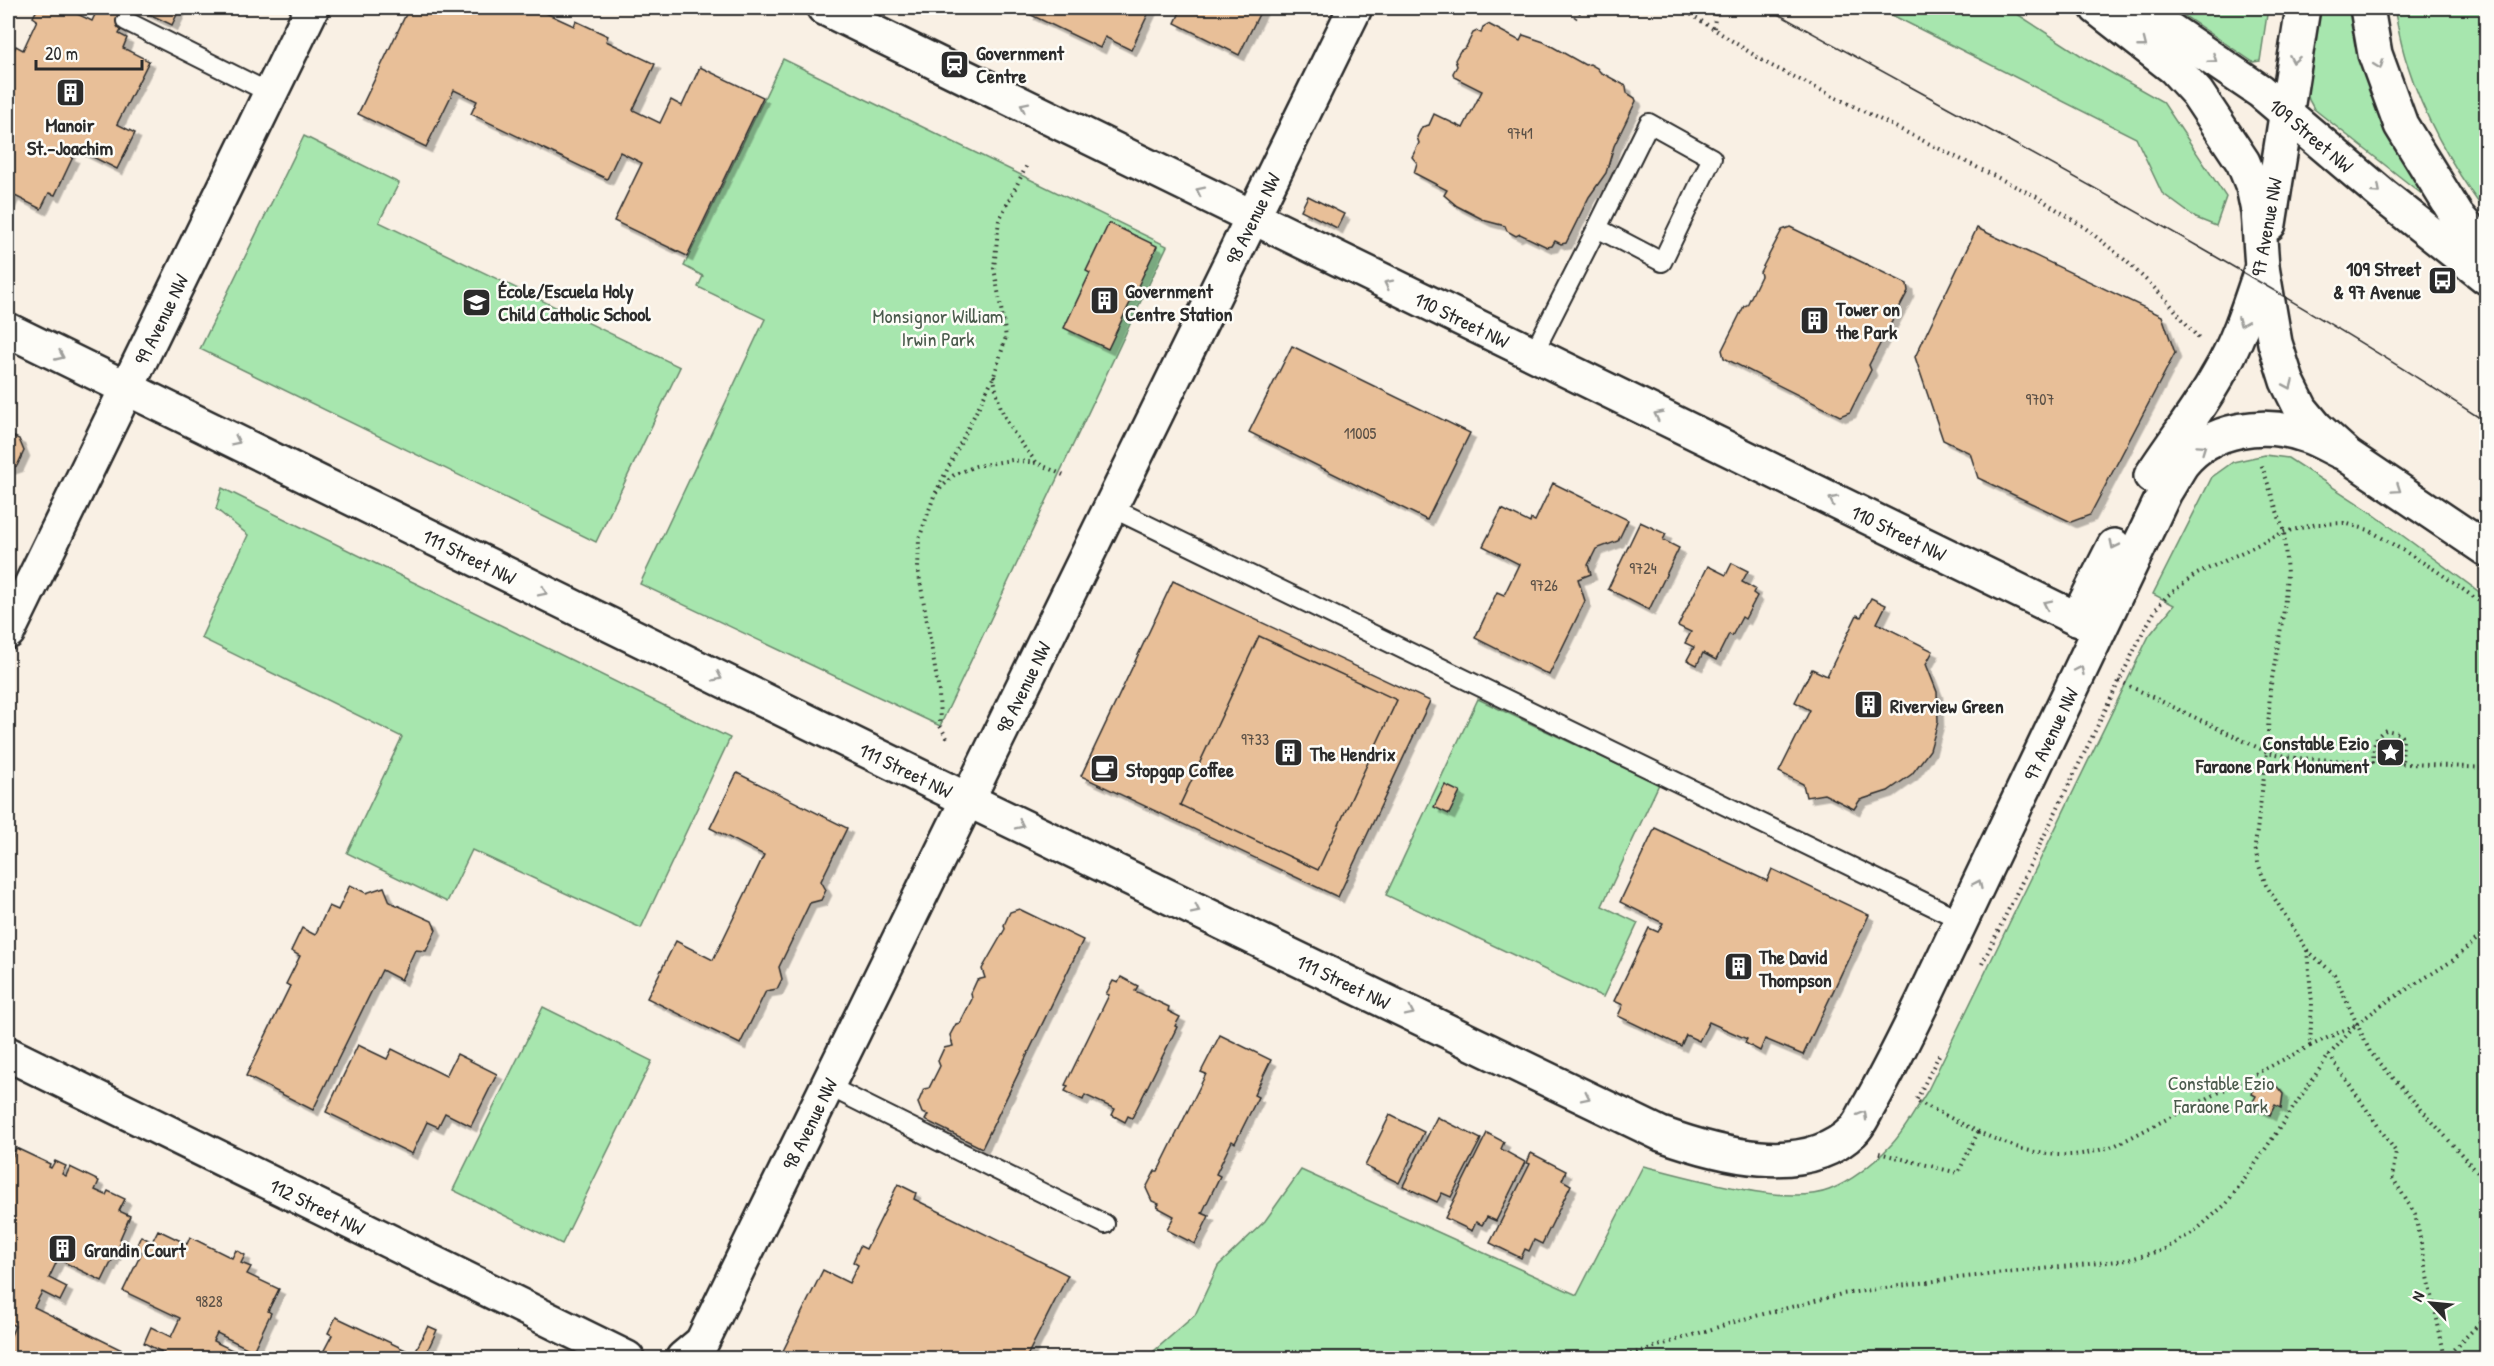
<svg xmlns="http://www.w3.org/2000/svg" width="2494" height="1366" font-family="'Patrick Hand',sans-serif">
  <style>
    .green { fill: #a7e6ae; stroke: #69886c; stroke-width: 1.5 }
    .building { fill: #e8bf98; stroke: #2b2b2b; stroke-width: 1.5; filter: url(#shadow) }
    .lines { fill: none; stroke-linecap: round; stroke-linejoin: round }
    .service-casing { stroke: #2b2b2b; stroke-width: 22 }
    .minor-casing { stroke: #2b2b2b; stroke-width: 38 }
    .tertiary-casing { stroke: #2b2b2b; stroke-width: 38 }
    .secondary-casing { stroke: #2b2b2b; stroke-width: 38 }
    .path { stroke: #2b2b2b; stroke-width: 4; stroke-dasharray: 1.5 4.5; stroke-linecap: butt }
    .service { stroke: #fdfcf7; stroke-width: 18 }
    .minor { stroke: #fdfcf7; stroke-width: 33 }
    .tertiary { stroke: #fdfcf7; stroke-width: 33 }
    .secondary { stroke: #fdfcf7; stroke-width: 33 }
    .tram { stroke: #2b2b2b; stroke-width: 1.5 }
    .oneway { stroke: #9e9e9b }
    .labels { text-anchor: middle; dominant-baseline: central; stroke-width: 5; stroke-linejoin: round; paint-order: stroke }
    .number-label { font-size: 16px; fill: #5a5046 }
    .poi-label { font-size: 20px; font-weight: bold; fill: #2b2b2b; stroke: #fdfcf7; text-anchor: start }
    .street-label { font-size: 20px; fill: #2b2b2b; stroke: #fdfcf7 }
    .park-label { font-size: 20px; fill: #4a5a4c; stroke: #fdfcf7 }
  </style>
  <defs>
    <filter id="shadow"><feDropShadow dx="5.5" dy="5.5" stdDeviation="0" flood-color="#0004"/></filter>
  </defs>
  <rect width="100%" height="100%" fill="#f9f0e4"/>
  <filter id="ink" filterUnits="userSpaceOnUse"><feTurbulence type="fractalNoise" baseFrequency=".0167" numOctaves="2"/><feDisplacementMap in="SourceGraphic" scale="12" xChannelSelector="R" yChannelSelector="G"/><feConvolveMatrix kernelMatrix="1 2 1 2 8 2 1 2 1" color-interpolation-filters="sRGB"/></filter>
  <g filter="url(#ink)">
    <g class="green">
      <path d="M1878,8h130l77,50 78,44 63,95 -10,29 -20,-8 -34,-25 -26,-55z"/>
      <path d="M2173,8h95l-8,53 -7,1z"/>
      <path d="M2313,8h38l4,21 68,166 -109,-86c-20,-30 -6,-67 -1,-101z"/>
      <path d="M2394,8h92v205c-33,-45 -61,-93 -78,-147 -7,-19 -10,-39 -14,-58z"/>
      <path d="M783,59l384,187 -227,480 -300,-142 125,-265 -67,-32 5,-11 -19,-10z"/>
      <path d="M304,136l95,47 -20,39 301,145 -84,175 -396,-193z"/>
      <path d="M2265,455l23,3 77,50 121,89v761h-1340l49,-43 23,-49 47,-45 36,-51 276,125 66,-129c47,11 143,41 186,24 23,-9 46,-28 63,-46 14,-15 25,-37 36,-54l221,-454 25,-31 -21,-11 59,-117 21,-15z"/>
      <path d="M222,488l508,250 -89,190 -169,-78 -25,52 -100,-49 55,-116 -201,-99 47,-103 -32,-26z"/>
      <path d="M1478,699l181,85 -57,122 36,17 -35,74 -217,-102z"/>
      <path d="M543,1007l109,54 -90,183 -109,-54z"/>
    </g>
    <g class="building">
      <path d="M38,8h27l27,13 6,-13h35l-14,26 8,4 -4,10 26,13 -32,63 18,9 -18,36 -44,-22 -5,8 5,2 -18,38 -6,-2 -8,16 -28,-14 -5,11v-143l8,-17 7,4 14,-30 -4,-3z"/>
      <path d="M137,8h43l-8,17z"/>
      <path d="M409,8h110l7,2 1,-2h8l39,18 2,-5 32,15 -2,5 49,23 -22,46 27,13 11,-23 11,6 18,-39 63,30 -76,159 -73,-35 28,-58 -22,-11 -13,27 -136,-65 6,-13 -23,-11 -28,57 -68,-33z"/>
      <path d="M1033,8h118l-20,42 -26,-13 -5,11 -71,-34z"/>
      <path d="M1182,8h80l-23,47 -64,-32z"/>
      <path d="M1488,24l32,17 3,-6 21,7 41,23 5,-1 7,4 3,4 26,14 1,7 8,5 1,3 -22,45 -8,27 -17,24 -23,46 -5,1 -6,-3 -3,5 -5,1 -27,-13 -4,2 -9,-5 -2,-5 -19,-5 -29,-15 -13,-11 3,-5 -33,-17 3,-10 -5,-6 7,-14 -2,-6 5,-10 7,-2 5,-11 29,14 19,-37 -28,-14 -1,-4 4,-7 -2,-6 5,-9 6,-4 7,-14 4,-2 4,2 2,-6z"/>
      <path d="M1308,196l36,18 -7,14 -36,-18z"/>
      <path d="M1109,223l48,23 -49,103 -44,-21 26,-55 -4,-2z"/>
      <path d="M1790,227l117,57 1,7 -39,74 2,5 -21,42 -10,4 -116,-58 -2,-8 22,-44 3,-1 14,-29 -1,-4 22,-42z"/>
      <path d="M1977,228l185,88 13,37 -85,162 -19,7 -93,-44 -8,-25 -27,-13 -28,-83z"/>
      <path d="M1292,346l178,87 -43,87 -178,-88z"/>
      <path d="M8,434l11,5 5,12 -7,15 -9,3z"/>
      <path d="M1553,483l75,37 -10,21 -22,8 -8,16 3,9 -13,5 7,22 -36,74 -74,-37 22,-46 7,3 15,-31 -36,-18 19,-37 28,14 1,-4 4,2z"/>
      <path d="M1640,522l26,12 -3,6 16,8 -30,62 -41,-21z"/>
      <path d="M1732,563l16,8 -6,11 13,7 -2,4 4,3 -12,23 -3,-2 -10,19 -3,-2 -13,26 -13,-7 -6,12 -10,-5 7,-13 -9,-4 6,-11 -13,-6 30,-60 18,9z"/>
      <path d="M1173,581l257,120 -92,196 -257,-121z"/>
      <path d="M1871,598l15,7 -9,18 56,28 -7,13 11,28 1,30 -8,28 -18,24 -24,17 -28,9 -6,9 -30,-15 -18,3 -3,-13 -24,-12 31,-62 -15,-8 17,-33 15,7 30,-61 4,2z"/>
      <path d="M1259,636l138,64 -79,170 -138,-65z"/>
      <path d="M737,773l110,55 -26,53 5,9 -5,10 -11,3 -31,64 3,12 -5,10 -11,2 -26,53 -93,-46 29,-57 37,19 51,-105 -54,-27z"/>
      <path d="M1445,785l15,7 -11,22 -15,-7z"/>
      <path d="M1655,828l112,53 5,-12 97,46 -66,140 -38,-16 -5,12 -15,-8 2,-4 -38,-17 -10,19 -13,-6 -5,11 -63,-30 5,-11 -9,-4 35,-73 9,4 5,-9 -43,-21z"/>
      <path d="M350,885l16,8 18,-6 6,15 42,19 4,9 -10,21 -11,-1 -14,30 -19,-10 -69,140 -67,-34 44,-90 -4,-2 14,-28 -9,-5 11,-23 13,7 14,-29 9,4z"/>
      <path d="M1019,909l64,31 -101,208 -57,-28 3,-5 -6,-2 -4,-10 6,-14 5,-1 11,-22 -2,-5 6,-13 9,-2 -3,-11 6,-11 4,-1 12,-24 -1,-6 6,-13 8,-2 -3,-9 23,-40 -1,-4 6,-13z"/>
      <path d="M1121,977l17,9 -3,5 34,16 -1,4 12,6 -5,9 2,1 -45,91 -4,-2 -3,6 -13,-7 3,-6 -30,-14 -2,5 -18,-9 3,-5 -3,-1 44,-90 -3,-1 7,-13 5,2z"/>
      <path d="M1220,1035l51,25 -17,35 4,2 -23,46 -3,-2 -16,33 4,2 -18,37 7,3 -14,28 -28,-14 7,-14 -17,-9 2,-3 -7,-3 -6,-13 9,-17h3l48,-97 -5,-2z"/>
      <path d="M358,1045l29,14 5,-10 54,27 11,-22 40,20 -26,52 -26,-13 -7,14 -11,-5 -15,32 -86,-42z"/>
      <path d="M2264,1083l11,1 8,10 -2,14 -6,-3 -5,10 -19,-10 5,-9 -4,-2 1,-3z"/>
      <path d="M1390,1115l34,17 -25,51 -34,-17z"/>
      <path d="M1437,1117l44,22 -30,58 -9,-4 -5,9 -34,-16z"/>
      <path d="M1487,1133l17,9 -3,7 24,13 -29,59 -9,-4 -5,8 -6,-3 -4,9 -27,-13z"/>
      <path d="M16,1148l34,16 -1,3 2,1 4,-7 11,5 -4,8 4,2 4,-9 29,14 -4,9 11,5 2,-4 17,8 -6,12 11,5 -10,23 2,1 -20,41 -44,-22 -9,19 18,9 -7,14 -18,-9 -8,15 100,49 3,-4 14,6h-143v-16l7,-16 -5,-3 -2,6v-163z"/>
      <path d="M1531,1153l35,18 -4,9 9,5 -29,59 -8,-4 -5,11 -4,-2 -4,9 -31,-15 40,-79 -3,-1z"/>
      <path d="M898,1184l18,9 -2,6 154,76 -42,83 -246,-1 43,-87 26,13 9,-18 -5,-3 7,-16 6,3z"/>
      <path d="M158,1230l29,14 3,-7 42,21 4,-8 9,5 -4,8 10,4 -4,7 32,15 -11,22 3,2 -18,38 -36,-18 -4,8 36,17h-88l3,-5 -20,-10 7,-16 20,10 9,-19 -57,-27 19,-39 -7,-3 6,-13 11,6z"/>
      <path d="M336,1317l78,37 14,-28 9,4 -13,28h-104l12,-23 -4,-2z"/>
    </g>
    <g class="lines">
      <defs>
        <g id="service">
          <path d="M126,21l144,72"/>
          <path d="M1533,354l64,-126 65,34 50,-104 -63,-35 -52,105"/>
          <path d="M1112,508l849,412"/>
          <path d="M828,1086l277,138"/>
        </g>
        <g id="minor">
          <path id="s1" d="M8,632l304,-624"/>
          <path id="s2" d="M8,1054l619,304"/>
          <path id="s3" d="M683,1358l19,-16 653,-1334"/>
        </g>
        <g id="tertiary">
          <path id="s4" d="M824,8l1253,611 24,6"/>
          <path id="s5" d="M8,330l960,470 693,334c56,20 144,45 192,-3 7,-6 12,-19 17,-27 19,-34 36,-68 53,-103l242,-509c6,-9 11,-19 17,-28 29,-37 84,-43 125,-28 12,4 23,11 34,16"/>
          <path d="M2151,476c22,-34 47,-65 67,-101 20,-33 32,-72 44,-108"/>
          <path d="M2077,619l37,-73"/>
        </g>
        <g id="secondary">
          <path d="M2097,8l77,60 23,25 46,69 10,25 5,24 4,56 13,76 12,38 14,28 15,18 32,29 138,93"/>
          <path id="s6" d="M2127,8l43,22 90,61 125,106 101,80"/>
          <path d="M2367,8l8,46 26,71 56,91 29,33"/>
          <path d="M2269,224l34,-216"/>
        </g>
      </defs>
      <use href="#service" class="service-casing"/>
      <use href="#minor" class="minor-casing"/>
      <use href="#tertiary" class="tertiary-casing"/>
      <use href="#secondary" class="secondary-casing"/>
      <g class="path">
        <path d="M1681,8l87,56 271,134 45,29 41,33 40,38 34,41"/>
        <path d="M1575,18l7,-10"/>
        <path d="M1714,28l2,-20"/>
        <path d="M994,376c4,39 19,58 43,87"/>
        <path d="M936,493l18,-18 22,-9 36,-6 25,3 26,12"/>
        <path d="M2119,681l148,71 29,6 190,10"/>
        <path d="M947,738l-7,-12 -1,-34 -21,-123 1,-30 15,-43 60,-120 12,-39 -12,-69 5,-48 28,-55"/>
        <path d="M2373,763c1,-13 -1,-26 13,-33l12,3 5,5 -1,27"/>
        <path d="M2481,936l5,4"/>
        <path d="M2307,950l27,24 36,78 116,130"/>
        <path d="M1982,964l161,-332 13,-23 11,-13 28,-21 89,-43 33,-8 27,-1 25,7 68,41 49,35"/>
        <path d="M2310,1046l45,-21"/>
        <path d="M1939,1055l-23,46c46,21 94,53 145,54 19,1 37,-4 55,-10l194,-99 2,-43 -5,-53 -41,-65 -8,-22 -3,-17 12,-94 3,-62 14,-80 3,-36 -3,-42 -23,-69"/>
        <path d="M2329,1055l67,97 -4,25 23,37 30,144"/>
        <path d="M1879,1153l79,20 21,-43"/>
        <path d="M1619,1358l125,-39 98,-25 115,-16 170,-18 36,-10 32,-19 31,-27 23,-31 80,-118 29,-32 27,-20 67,-42 34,-30"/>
        <path d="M2445,1358l41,-41"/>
      </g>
      <use href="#service" class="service"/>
      <use href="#minor" class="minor"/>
      <use href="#tertiary" class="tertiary"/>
      <use href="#secondary" class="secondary"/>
      <path class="tram" d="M1767,8c242,134 488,262 719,414"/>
    </g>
    <defs><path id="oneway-chevron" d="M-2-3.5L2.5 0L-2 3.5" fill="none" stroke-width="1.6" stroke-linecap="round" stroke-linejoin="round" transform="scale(1.5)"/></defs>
    <g class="oneway">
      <use href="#oneway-chevron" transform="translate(2143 44) rotate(38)"/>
      <use href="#oneway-chevron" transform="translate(2213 59) rotate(34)"/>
      <use href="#oneway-chevron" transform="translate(2294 59) rotate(100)"/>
      <use href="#oneway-chevron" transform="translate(2379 65) rotate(70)"/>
      <use href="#oneway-chevron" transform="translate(1024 106) rotate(-154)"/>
      <use href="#oneway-chevron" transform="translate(2377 190) rotate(41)"/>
      <use href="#oneway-chevron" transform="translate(1200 191) rotate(-154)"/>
      <use href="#oneway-chevron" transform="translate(1388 284) rotate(-154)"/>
      <use href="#oneway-chevron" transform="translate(2242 322) rotate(112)"/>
      <use href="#oneway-chevron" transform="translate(60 356) rotate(25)"/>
      <use href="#oneway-chevron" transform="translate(2289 385) rotate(66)"/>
      <use href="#oneway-chevron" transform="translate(1658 415) rotate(-154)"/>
      <use href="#oneway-chevron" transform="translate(236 441) rotate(26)"/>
      <use href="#oneway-chevron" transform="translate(2202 448) rotate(-35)"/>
      <use href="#oneway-chevron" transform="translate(2397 489) rotate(34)"/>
      <use href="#oneway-chevron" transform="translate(1833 500) rotate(-154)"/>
      <use href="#oneway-chevron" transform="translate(2114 545) rotate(116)"/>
      <use href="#oneway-chevron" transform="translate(543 592) rotate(26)"/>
      <use href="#oneway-chevron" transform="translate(2047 604) rotate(-154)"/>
      <use href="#oneway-chevron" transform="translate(2080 670) rotate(-65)"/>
      <use href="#oneway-chevron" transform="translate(718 677) rotate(26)"/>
      <use href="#oneway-chevron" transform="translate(1020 825) rotate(26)"/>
      <use href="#oneway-chevron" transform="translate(1978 884) rotate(-65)"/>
      <use href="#oneway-chevron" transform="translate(1196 910) rotate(26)"/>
      <use href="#oneway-chevron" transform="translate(1410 1012) rotate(26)"/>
      <use href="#oneway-chevron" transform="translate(1586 1097) rotate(26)"/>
      <use href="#oneway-chevron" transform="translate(1863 1115) rotate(-60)"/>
    </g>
  </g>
  <defs>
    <symbol id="station-square" viewBox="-11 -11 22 22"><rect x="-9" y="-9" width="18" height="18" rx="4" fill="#2b2b2b" stroke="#fdfcf7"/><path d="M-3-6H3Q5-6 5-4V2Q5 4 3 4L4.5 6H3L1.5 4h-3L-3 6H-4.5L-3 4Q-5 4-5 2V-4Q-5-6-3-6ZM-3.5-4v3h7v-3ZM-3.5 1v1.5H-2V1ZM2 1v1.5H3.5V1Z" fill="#fff"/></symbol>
    <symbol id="building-square" viewBox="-11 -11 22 22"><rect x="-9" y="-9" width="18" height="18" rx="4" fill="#2b2b2b" stroke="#fdfcf7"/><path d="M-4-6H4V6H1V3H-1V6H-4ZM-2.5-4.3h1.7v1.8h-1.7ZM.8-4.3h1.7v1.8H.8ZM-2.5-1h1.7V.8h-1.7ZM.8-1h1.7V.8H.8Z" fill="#fff"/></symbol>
    <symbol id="bus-square" viewBox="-11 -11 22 22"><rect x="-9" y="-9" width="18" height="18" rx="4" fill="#2b2b2b" stroke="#fdfcf7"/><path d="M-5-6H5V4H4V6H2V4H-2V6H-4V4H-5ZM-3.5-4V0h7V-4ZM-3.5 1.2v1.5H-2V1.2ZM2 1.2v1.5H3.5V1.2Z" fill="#fff"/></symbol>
    <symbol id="school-square" viewBox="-11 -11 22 22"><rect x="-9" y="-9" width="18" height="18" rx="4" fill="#2b2b2b" stroke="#fdfcf7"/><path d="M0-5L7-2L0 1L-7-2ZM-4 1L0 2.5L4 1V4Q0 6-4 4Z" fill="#fff"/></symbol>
    <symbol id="sight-square" viewBox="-11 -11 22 22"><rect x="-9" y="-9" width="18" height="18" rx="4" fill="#2b2b2b" stroke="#fdfcf7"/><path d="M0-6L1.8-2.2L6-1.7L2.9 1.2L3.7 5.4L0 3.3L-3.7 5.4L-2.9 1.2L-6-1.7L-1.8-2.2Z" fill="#fff"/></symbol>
    <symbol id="cafe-square" viewBox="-11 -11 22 22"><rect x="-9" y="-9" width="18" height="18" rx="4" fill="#2b2b2b" stroke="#fdfcf7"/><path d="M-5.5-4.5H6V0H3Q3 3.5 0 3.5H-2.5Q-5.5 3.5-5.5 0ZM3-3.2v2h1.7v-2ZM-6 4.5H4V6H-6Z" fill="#fff"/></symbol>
  </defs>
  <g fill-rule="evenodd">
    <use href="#station-square" x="938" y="48" width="33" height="33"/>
    <use href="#building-square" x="54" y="76" width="33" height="33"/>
    <use href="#bus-square" x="2426" y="264" width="33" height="33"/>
    <use href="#building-square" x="1088" y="284" width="33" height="33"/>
    <use href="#school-square" x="460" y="286" width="33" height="33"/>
    <use href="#building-square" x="1798" y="304" width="33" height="33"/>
    <use href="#building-square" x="1852" y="688" width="33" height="33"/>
    <use href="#building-square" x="1272" y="736" width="33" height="33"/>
    <use href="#sight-square" x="2374" y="736" width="33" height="33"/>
    <use href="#cafe-square" x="1088" y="752" width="33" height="33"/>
    <use href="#building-square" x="1722" y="950" width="33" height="33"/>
    <use href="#building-square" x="46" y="1232" width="33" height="33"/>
  </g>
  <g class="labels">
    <g class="number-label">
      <text x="1520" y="133">9741</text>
      <text x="2040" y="399">9707</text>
      <text x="1360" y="433">11005</text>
      <text x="1643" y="568">9724</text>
      <text x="1544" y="585">9726</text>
      <text x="1255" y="739">9733</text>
      <text x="209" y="1301">9828</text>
    </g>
    <g class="poi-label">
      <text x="976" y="52">Government<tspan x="976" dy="23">Centre</tspan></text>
      <text x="70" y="124" text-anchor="middle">Manoir<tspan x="70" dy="23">St.-Joachim</tspan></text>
      <text x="2421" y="268" text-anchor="end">109 Street<tspan x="2421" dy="23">&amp; 97 Avenue</tspan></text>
      <text x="498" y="290">École/Escuela Holy<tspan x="498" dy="23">Child Catholic School</tspan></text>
      <text x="1125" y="290">Government<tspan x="1125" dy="23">Centre Station</tspan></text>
      <text x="1836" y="308">Tower on<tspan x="1836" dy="23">the Park</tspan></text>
      <text x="1890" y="705">Riverview Green</text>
      <text x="2369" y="742" text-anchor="end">Constable Ezio<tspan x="2369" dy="23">Faraone Park Monument</tspan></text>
      <text x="1310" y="753">The Hendrix</text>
      <text x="1126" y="769">Stopgap Coffee</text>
      <text x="1759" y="956">The David<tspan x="1759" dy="23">Thompson</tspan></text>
      <text x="84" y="1249">Grandin Court</text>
    </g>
    <g class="street-label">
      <text stroke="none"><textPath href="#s6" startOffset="225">109 Street NW</textPath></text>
      <text stroke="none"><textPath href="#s3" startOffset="1276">98 Avenue NW</textPath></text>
      <text transform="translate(2266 227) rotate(-80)">97 Avenue NW</text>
      <text stroke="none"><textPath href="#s4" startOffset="710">110 Street NW</textPath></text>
      <text stroke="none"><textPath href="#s1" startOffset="348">99 Avenue NW</textPath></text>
      <text stroke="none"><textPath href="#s4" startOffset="1196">110 Street NW</textPath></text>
      <text stroke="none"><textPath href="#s5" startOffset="514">111 Street NW</textPath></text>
      <text stroke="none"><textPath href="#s3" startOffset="754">98 Avenue NW</textPath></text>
      <text stroke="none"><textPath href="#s5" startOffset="2484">97 Avenue NW</textPath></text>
      <text stroke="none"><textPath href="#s5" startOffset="1000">111 Street NW</textPath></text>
      <text stroke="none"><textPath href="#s5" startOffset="1486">111 Street NW</textPath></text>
      <text stroke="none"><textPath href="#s3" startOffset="268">98 Avenue NW</textPath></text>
      <text stroke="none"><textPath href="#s2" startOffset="345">112 Street NW</textPath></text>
    </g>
    <g class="park-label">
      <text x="938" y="315">Monsignor William<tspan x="938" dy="23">Irwin Park</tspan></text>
      <text x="2221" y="1082">Constable Ezio<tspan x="2221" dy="23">Faraone Park</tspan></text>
    </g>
  </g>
  <rect width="2494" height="1366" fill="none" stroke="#fdfcf7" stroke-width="30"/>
  <rect x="15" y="15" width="2464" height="1336" fill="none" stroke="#2b2b2b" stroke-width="2" filter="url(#ink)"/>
  <g transform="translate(2431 1303) rotate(296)" stroke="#fdfcf7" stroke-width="4.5" paint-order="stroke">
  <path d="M0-4.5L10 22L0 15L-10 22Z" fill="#2b2b2b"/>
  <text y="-9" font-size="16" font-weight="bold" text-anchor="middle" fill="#2b2b2b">N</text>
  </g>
  <path d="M36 60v9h106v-9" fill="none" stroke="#2b2b2b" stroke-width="3"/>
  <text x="45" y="60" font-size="18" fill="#2b2b2b" stroke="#fdfcf7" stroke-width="4.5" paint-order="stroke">20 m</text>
</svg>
